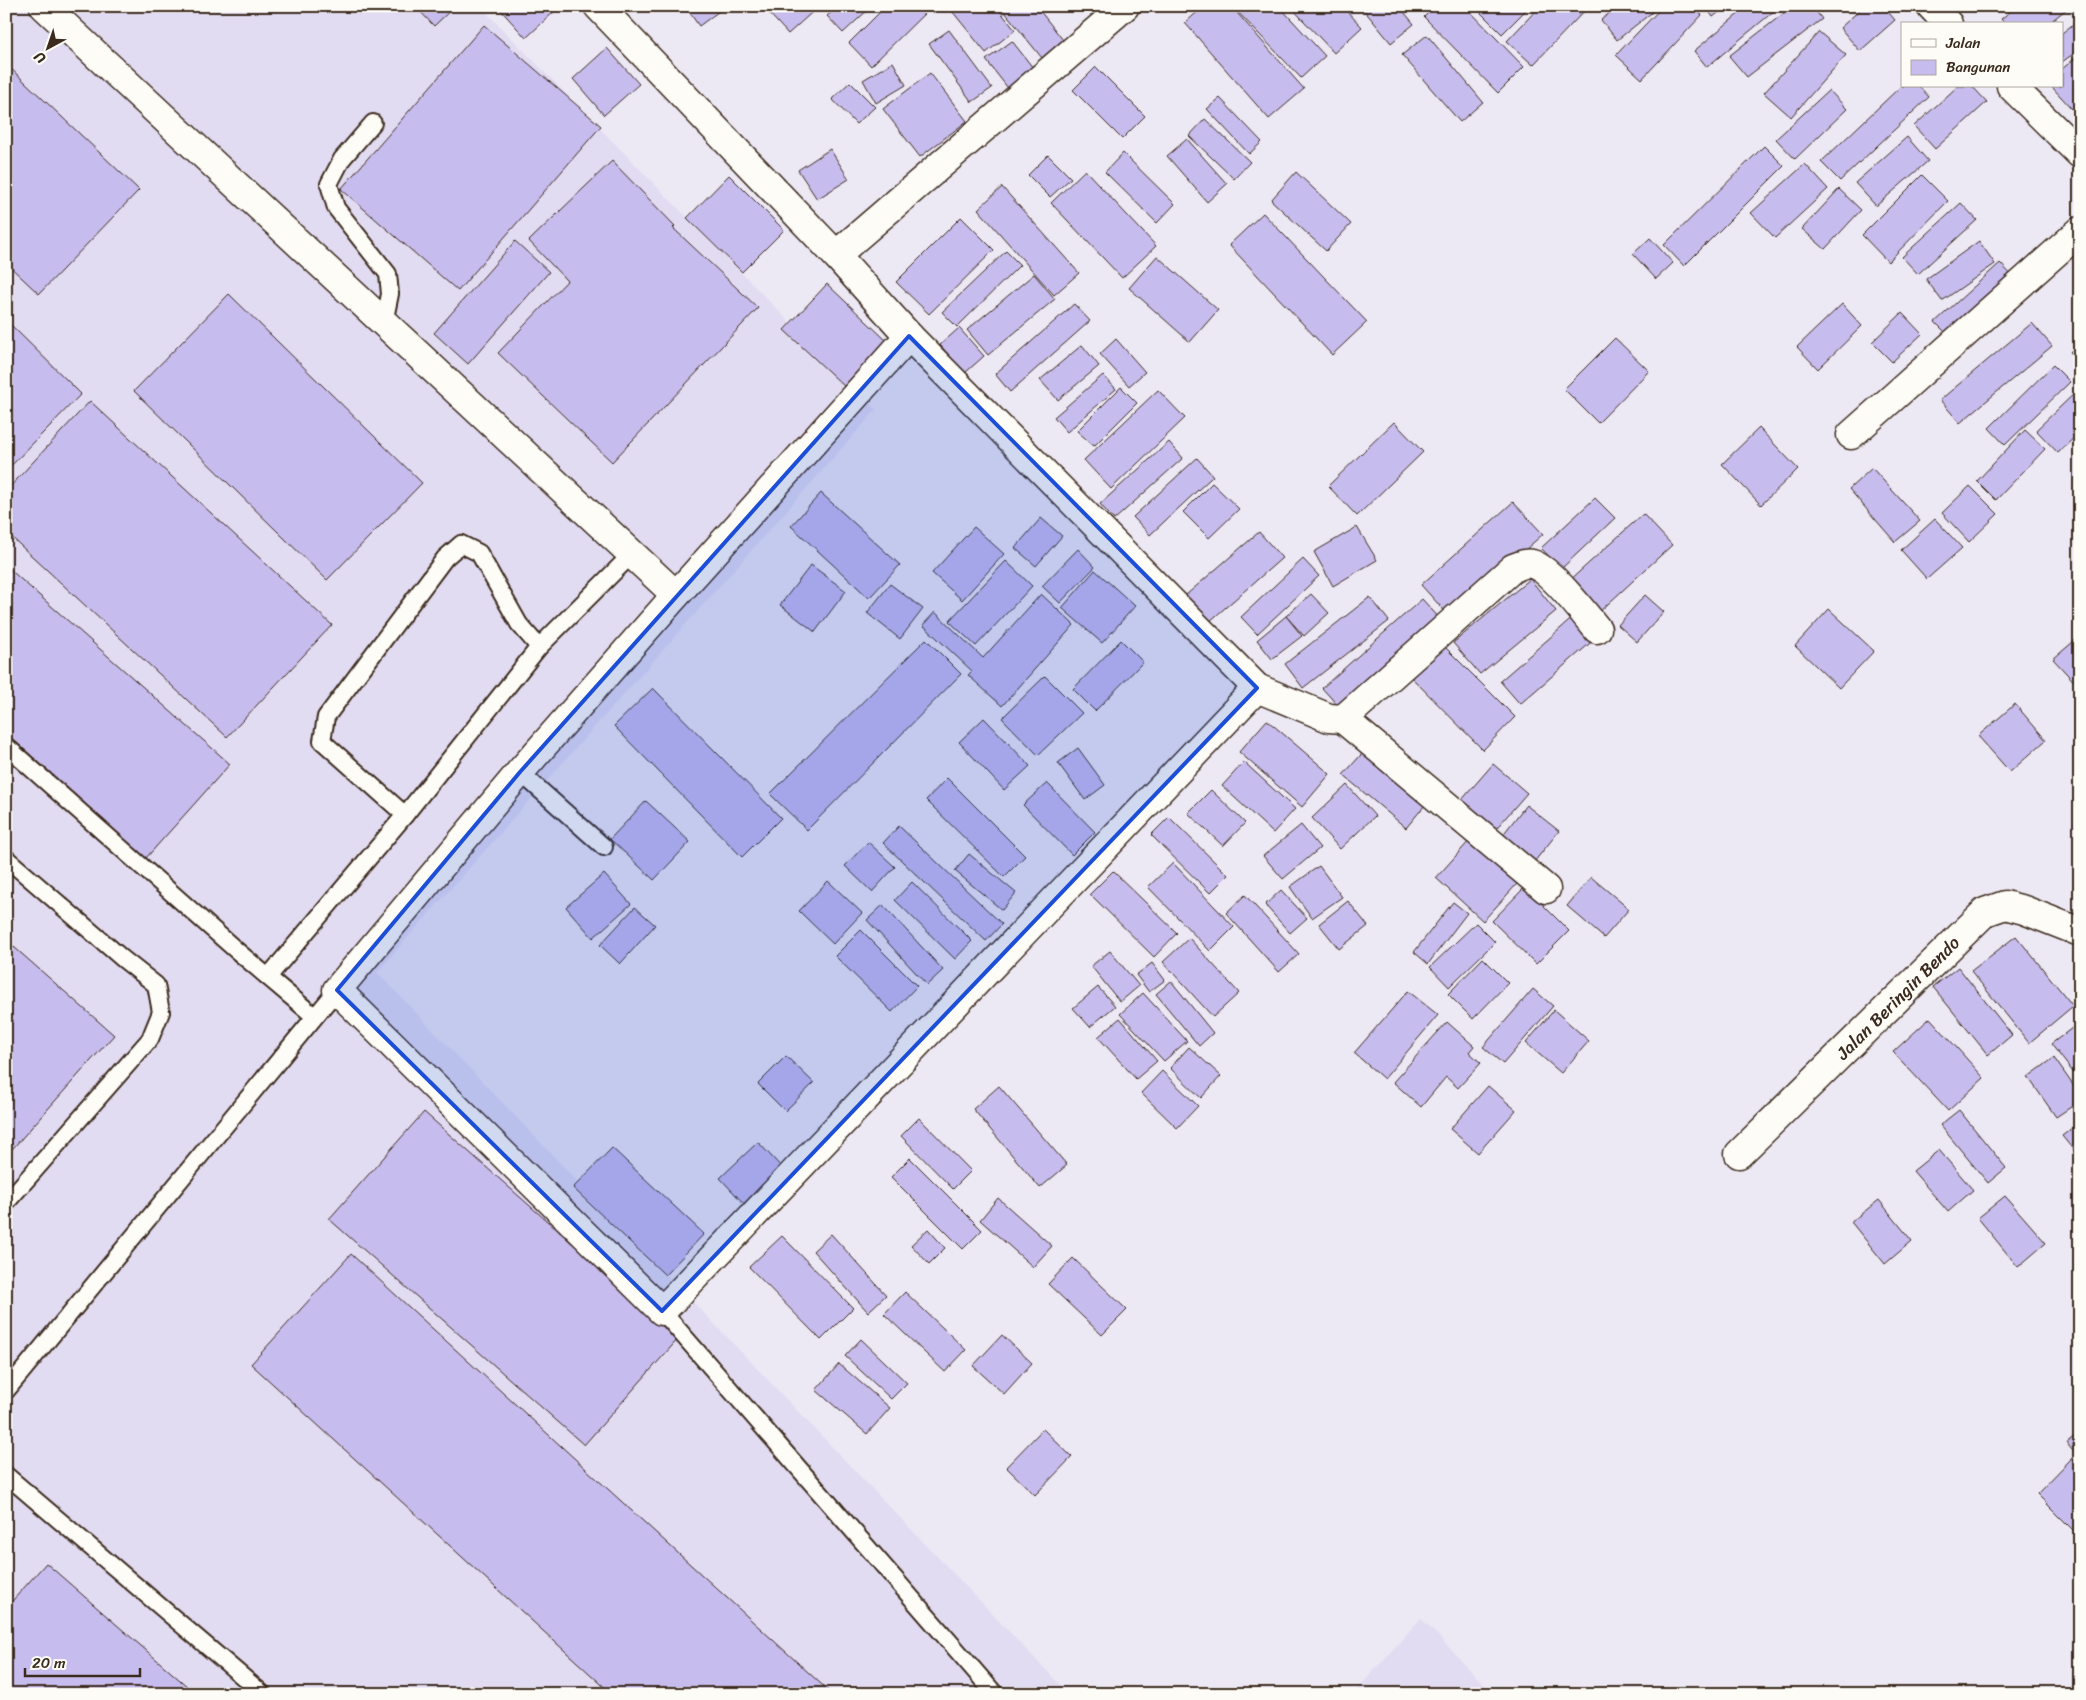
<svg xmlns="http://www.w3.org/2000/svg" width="2086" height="1700" font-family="Sriracha,sans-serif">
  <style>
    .built { fill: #e2dcf2 }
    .building { fill: #c7bcee; stroke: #3b2a1e }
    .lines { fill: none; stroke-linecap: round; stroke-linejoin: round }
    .lane-casing { stroke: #3b2a1e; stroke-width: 20 }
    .street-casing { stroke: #3b2a1e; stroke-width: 31 }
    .lane { stroke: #fdfcf7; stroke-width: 16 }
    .street { stroke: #fdfcf7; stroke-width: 28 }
    .marked { fill: #1d4ed8; fill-opacity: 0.2; stroke: #1d4ed8; stroke-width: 4; stroke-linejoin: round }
    .labels { text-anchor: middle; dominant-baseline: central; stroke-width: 4; stroke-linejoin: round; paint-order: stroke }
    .street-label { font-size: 18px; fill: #3b2a1e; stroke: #fdfcf7 }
  </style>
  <rect width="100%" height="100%" fill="#ede9f4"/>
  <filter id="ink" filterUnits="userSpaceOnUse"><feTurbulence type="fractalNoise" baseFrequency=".02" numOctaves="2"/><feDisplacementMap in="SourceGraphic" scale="10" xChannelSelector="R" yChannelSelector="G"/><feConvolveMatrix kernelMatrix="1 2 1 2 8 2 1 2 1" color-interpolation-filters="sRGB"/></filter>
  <g filter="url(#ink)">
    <g class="built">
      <path d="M6,6h474l396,404 -499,562 692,722h-1063z"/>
      <path d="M1421,1618l72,76h-140z"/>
    </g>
    <g class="building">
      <path d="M415,6h40l-21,20z"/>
      <path d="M497,6h58l2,3 -31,29z"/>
      <path d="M685,6h41l-27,20z"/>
      <path d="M772,6h47l-31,28 -21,-23z"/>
      <path d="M838,6h34l-29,27 -16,-17z"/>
      <path d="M886,6h42l2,2 -59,58 -22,-23z"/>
      <path d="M948,6h48l19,24 -29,23z"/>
      <path d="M1000,6h36l27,34 -21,18z"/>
      <path d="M1204,6h27l73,83 -35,30 -84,-96z"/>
      <path d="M1239,6h40l46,50 -24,22 -65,-68z"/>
      <path d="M1290,6h52l20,21 -28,26z"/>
      <path d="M1366,6h33l15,18 -23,19 -28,-34z"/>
      <path d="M1435,6h30l59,61 -26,26 -74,-76z"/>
      <path d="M1480,6h50l-28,28 -25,-25z"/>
      <path d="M1540,6h49l-56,59 -26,-24z"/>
      <path d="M1618,6h42l-43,34 -16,-20z"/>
      <path d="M1663,6h29l10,9 -60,64 -26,-24z"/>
      <path d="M1705,6h22l-14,11z"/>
      <path d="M1748,6h32l-73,61 -13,-16z"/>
      <path d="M1793,6h19l10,13 -75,58 -18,-21z"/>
      <path d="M1864,6h19l12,14 -35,31 -20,-23z"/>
      <path d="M2017,6h53l-22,18h-43l-4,-5z"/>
      <path d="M2080,19v30l-18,13v-29z"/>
      <path d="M484,25l117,101 -143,165 -117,-102z"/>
      <path d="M949,30l43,58 -20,14 -43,-58z"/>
      <path d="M1819,32l27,23 -55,62 -27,-24z"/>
      <path d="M1427,35l56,67 -23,20 -58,-67z"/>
      <path d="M1012,41l25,32 -26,19 -25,-32z"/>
      <path d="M607,48l32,36 -35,31 -31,-36z"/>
      <path d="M2079,55l1,47 -8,7 -21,-23h11v-17z"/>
      <path d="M893,62l13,23 -30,18 -13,-23z"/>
      <path d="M6,64l133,126 -100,104 -33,-31z"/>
      <path d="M1096,67l49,49 -23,23 -49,-49z"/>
      <path d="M930,73l37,48 -47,36 -37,-48z"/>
      <path d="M850,82l25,25 -19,17 -24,-25z"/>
      <path d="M1902,85v1h17l10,11 -89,84 -19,-19z"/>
      <path d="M1958,86h14l15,16 -52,47 -21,-23z"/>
      <path d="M1829,90l18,19 -52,50 -19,-20z"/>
      <path d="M1220,98l42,44 -13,12 -42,-45z"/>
      <path d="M1205,119l45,43 -16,17 -45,-43z"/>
      <path d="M1907,137l21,24 -52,45 -21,-23z"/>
      <path d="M1187,139l40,45 -20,18 -40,-46z"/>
      <path d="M1764,146l20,20 -100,100 -20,-21z"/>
      <path d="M830,149l19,30 -32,20 -19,-29z"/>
      <path d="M1123,153l52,51 -18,19 -52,-51z"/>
      <path d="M1048,155l23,23 -21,19 -22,-22z"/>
      <path d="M612,161l63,65 -2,2 85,80 -146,154 -114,-109 69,-72 -38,-40z"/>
      <path d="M1805,164l23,25 -53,49 -24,-25z"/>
      <path d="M1085,170l71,76 -34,32 -71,-75z"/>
      <path d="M1296,172l55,52 -25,27 -55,-51z"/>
      <path d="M729,175l55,55 -42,42 -55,-54z"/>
      <path d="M1922,175l26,26 -60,61 -26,-27z"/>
      <path d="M1002,187l77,86 -25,22 -76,-86z"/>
      <path d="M1839,189l22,21 -36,39 -23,-20z"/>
      <path d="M1961,203l16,17 -59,54 -16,-17z"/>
      <path d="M1263,213l104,109 -35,33 -103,-110z"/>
      <path d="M961,217l33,33 -65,64 -33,-32z"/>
      <path d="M1650,238l23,25 -17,16 -23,-25z"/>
      <path d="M515,241l34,31 -81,92 -34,-31z"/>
      <path d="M1979,241l16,23 -53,37 -16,-22z"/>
      <path d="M1006,251l14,14 -63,62 -15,-15z"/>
      <path d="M1157,256l61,54 -28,32 -61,-54z"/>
      <path d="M2000,263l18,19 -65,58 -18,-18z"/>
      <path d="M1034,274l21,25 -67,56 -21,-25z"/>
      <path d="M827,284l60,57 -43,45 -60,-56z"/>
      <path d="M229,294l193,189 -95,97 -193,-189z"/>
      <path d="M1074,304l16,17 -80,71 -15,-18z"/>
      <path d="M1842,304l20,22 -44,43 -21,-22z"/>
      <path d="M1902,313l20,21 -30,28 -20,-20z"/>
      <path d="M6,320l75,74 -75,77z"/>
      <path d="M2032,323l20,23 -92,77 -20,-23z"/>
      <path d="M959,328l25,28 -19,17 -25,-28z"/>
      <path d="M1615,338l34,33 -51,52 -34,-34z"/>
      <path d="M1116,339l29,33 -16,14 -29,-32z"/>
      <path d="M2080,341v19l-10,-8z"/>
      <path d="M1082,345l17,21 -41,34 -18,-20z"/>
      <path d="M2053,365l17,17 -65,63 -16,-17z"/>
      <path d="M1103,375l13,14 -49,43 -13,-15z"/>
      <path d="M1121,387l16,16 -43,43 -17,-15z"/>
      <path d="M2080,388v44l-22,21 -22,-23z"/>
      <path d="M1158,390l27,28 -74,71 -27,-29z"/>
      <path d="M90,401l242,224 -105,112 -221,-205v-41z"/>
      <path d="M1394,422l29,30 -66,64 -29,-30z"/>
      <path d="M1759,428l39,41 -37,36 -39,-41z"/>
      <path d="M2025,430l20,19 -49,51 -19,-19z"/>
      <path d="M1169,442l14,16 -69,62 -14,-16z"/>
      <path d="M1197,458l16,18 -63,59 -17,-18z"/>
      <path d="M1872,468l48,53 -25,21 -46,-53z"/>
      <path d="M1212,483l27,26 -30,29 -26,-26z"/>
      <path d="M1970,486l28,28 -29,28 -27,-29z"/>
      <path d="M821,493l79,72 -31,33 -78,-72z"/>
      <path d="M1595,498l20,20 -54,51 -20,-21z"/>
      <path d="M1513,502l30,32 -93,83 -29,-32z"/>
      <path d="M1643,514l29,31 -75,69 -29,-32z"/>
      <path d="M1041,518l21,18 -26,30 -21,-18z"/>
      <path d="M1935,519l27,29 -35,31 -26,-29z"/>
      <path d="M974,527l30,27 -42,46 -30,-27z"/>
      <path d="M1357,527l20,33 -44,26 -19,-34z"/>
      <path d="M1259,532l23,26 -73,64 -23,-27z"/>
      <path d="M1078,549l17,18 -35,36 -18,-17z"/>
      <path d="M1303,559l16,17 -62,58 -16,-17z"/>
      <path d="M1006,561l26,25 -56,60 -27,-25z"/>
      <path d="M811,565l35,26 -31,41 -35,-27z"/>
      <path d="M6,566l224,198 -84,94 -140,-125z"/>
      <path d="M1095,570l40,36 -33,37 -40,-35z"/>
      <path d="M1530,579l26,32 -76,63 -27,-31z"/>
      <path d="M890,584l33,25 -23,30 -33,-26z"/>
      <path d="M1041,594l33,31 -72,81 -34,-31 4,-4 -49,-46 12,-13 48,46z"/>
      <path d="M1311,594l18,19 -25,23 -18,-20z"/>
      <path d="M1645,595l19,17 -27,30 -19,-17z"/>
      <path d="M1370,597l19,24 -86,67 -18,-24z"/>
      <path d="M1422,599l19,21 -100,89 -19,-21z"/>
      <path d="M1829,609l45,42 -35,37 -44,-42z"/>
      <path d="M1576,615l20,23 -76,66 -20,-23z"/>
      <path d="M1286,616l16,20 -30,23 -15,-19z"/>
      <path d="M2080,636v52l-27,-29z"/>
      <path d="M926,639l35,35 -154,156 -37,-36z"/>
      <path d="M1121,640l22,22 -48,49 -22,-22z"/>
      <path d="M1442,644l73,73 -32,33 -73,-74z"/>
      <path d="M1045,676l37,37 -44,42 -36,-37z"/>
      <path d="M653,688l128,130 -39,39 -128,-131z"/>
      <path d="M2015,704l31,36 -36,32 -32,-36z"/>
      <path d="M984,718l46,48 -26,24 -45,-48z"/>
      <path d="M1267,720l63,54 -28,33 -63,-55z"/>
      <path d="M1368,747l62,52 -24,29 -63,-53z"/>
      <path d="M1078,748l27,37 -20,15 -27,-37z"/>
      <path d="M1244,762l51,47 -22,24 -51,-47z"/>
      <path d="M1493,764l34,29 -33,38 -34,-29z"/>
      <path d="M947,778l78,78 -21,21 -78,-77z"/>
      <path d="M1047,783l48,49 -23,23 -49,-50z"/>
      <path d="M1347,785l28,31 -35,33 -28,-31z"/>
      <path d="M1211,790l34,33 -22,23 -35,-33z"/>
      <path d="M646,801l44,41 -36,38 -44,-41z"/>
      <path d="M1526,805l33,26 -29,36 -32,-26z"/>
      <path d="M1169,817l59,58 -18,18 -59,-58z"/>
      <path d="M1301,825l19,23 -37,31 -20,-23z"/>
      <path d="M899,826l103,98 -16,17 -103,-98z"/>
      <path d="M1470,840l47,44 -34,37 -47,-43z"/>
      <path d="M868,842l27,25 -23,25 -27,-26z"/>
      <path d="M969,854l47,39 -14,17 -47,-39z"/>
      <path d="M1173,863l61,64 -24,24 -62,-64z"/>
      <path d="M1319,866l23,31 -30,21 -22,-31z"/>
      <path d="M1113,871l64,62 -23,24 -64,-63z"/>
      <path d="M604,874l27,30 -38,34 -27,-31z"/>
      <path d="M1591,877l38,32 -25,29 -37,-32z"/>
      <path d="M828,881l34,32 -29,31 -34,-33z"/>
      <path d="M912,882l60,59 -17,18 -60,-59z"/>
      <path d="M1525,887l44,44 -33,33 -44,-43z"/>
      <path d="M1281,890l26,28 -17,15 -25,-28z"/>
      <path d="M1245,895l54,59 -20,18 -53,-59z"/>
      <path d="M1348,901l20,25 -29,23 -20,-25z"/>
      <path d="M1453,902l14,11 -39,51 -14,-12z"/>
      <path d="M883,905l60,65 -16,15 -60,-65z"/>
      <path d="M635,907l20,18 -35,39 -20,-19z"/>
      <path d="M1476,923l19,19 -46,45 -19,-20z"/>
      <path d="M861,930l56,56 -25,26 -57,-56z"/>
      <path d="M2016,936l57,70 -44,37 -58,-72z"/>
      <path d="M1189,938l50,55 -26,24 -50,-55z"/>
      <path d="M6,940l108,95 -108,121z"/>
      <path d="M1110,951l29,35 -19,16 -29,-36z"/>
      <path d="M1483,958l25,25 -35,36 -25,-25z"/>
      <path d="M1152,963l13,17 -16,12 -13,-17z"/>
      <path d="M1958,967l54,68 -24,20 -55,-68z"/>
      <path d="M1171,981l42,52 -14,13 -43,-52z"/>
      <path d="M1098,987l17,19 -25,21 -17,-19z"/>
      <path d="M1533,989l20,17 -50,58 -20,-17z"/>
      <path d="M1408,991l30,24 -54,64 -30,-26z"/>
      <path d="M1143,993l44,48 -23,20 -44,-47z"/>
      <path d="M1554,1010l35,31 -28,32 -35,-30z"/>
      <path d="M1120,1018l37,43 -21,18 -38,-42z"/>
      <path d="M1930,1018l54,60 -36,33 -55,-59z"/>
      <path d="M1447,1022l27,24 -5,6 12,11 -23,25 -12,-11 -25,30 -28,-25z"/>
      <path d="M2072,1028l8,9v44l-29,-37z"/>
      <path d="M1189,1047l32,29 -20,22 -31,-30z"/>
      <path d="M786,1056l28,27 -29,28 -27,-27z"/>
      <path d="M2054,1058l26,37v6l-24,16 -28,-40z"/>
      <path d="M1162,1071l36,35 -21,22 -36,-35z"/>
      <path d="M999,1086l68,79 -27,23 -67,-79z"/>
      <path d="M1488,1086l28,24 -38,43 -28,-24z"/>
      <path d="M1959,1110l47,58 -18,15 -48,-58z"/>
      <path d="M424,1112l255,226 -95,107 -255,-226z"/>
      <path d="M919,1118l52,53 -18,18 -52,-53z"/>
      <path d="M2080,1122v36l-18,-22z"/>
      <path d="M758,1142l27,29 -38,36 -27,-29z"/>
      <path d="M612,1148l92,86 -39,41 -92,-87z"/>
      <path d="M1939,1150l34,40 -25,22 -35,-41z"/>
      <path d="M910,1158l72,72 -19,19 -72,-72z"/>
      <path d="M2005,1196l41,47 -28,24 -40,-49z"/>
      <path d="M998,1198l54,48 -19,21 -53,-47z"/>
      <path d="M1879,1200l33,41 -27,23 -34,-42z"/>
      <path d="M928,1229l17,19 -16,16 -18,-19z"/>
      <path d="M831,1234l55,61 -18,17 -55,-61z"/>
      <path d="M782,1236l71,72 -32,32 -72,-73z"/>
      <path d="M351,1254l481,440h-220l-361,-330z"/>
      <path d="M1073,1258l54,52 -25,25 -54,-51z"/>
      <path d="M905,1292l61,58 -21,22 -61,-58z"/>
      <path d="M1002,1335l30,28 -28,31 -31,-28z"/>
      <path d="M861,1339l46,44 -16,16 -46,-43z"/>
      <path d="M839,1364l51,44 -23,26 -51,-44z"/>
      <path d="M1043,1429l29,28 -37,38 -29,-28z"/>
      <path d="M2080,1432v27l-14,-16z"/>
      <path d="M2072,1458l8,8v63l-4,4 -39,-39z"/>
      <path d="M46,1563l150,131h-190v-86z"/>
    </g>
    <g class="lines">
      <defs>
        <g id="lane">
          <path d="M373,123l-31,36 -13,25 7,24 52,66 2,20 -6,29"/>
          <path d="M6,746l230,204 78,66"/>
          <path d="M520,772l84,75"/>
          <path d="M405,815l-83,-74 4,-24 119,-159 16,-14 18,9 40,71 20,23"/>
          <path d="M6,858l117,101 33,26 5,27 -11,27 -144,164"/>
          <path d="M268,977l137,-162 134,-168 93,-93"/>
          <path d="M662,1311l333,383"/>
          <path d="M6,1391l331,-401"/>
          <path d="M6,1475l257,219"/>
        </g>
        <g id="street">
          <path d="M44,6l632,589"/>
          <path d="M598,6l238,249 73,81 348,352 72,30 14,1 170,-151c6,-2 13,-6 19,-4 17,4 53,50 65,65"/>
          <path d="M1931,6l17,18"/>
          <path d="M2011,86l69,68"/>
          <path d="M836,255l289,-249"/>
          <path d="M909,336l-233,259 -156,177 -183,218 325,321 595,-623"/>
          <path d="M1851,435l229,-204"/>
          <path d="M1343,719l203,170"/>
          <path d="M1739,1154l246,-242 20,-7 19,5 56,22"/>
        </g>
      </defs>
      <use href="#lane" class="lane-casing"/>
      <use href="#street" class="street-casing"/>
      <use href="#lane" class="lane"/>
      <use href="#street" class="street"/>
    </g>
  </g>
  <path class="marked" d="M909,336l348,352 -595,623 -325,-321 183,-218z"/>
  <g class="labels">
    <g class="street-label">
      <text transform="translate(1898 998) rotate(-45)">Jalan Beringin Bendo</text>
    </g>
  </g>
  <rect width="2086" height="1700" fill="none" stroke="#fdfcf7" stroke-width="25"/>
  <rect x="12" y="12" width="2061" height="1675" fill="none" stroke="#3b2a1e" stroke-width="2" filter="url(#ink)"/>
  <rect x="1901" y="22" width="162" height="65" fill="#fdfcf7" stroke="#afa8a0"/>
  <rect x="1911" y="39" width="25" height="8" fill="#fdfcf7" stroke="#afa8a0"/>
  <text x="1946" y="48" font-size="15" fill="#3b2a1e">Jalan</text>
  <rect x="1911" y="60" width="25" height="15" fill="#c7bcee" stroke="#afa8a0"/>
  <text x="1946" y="72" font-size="15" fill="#3b2a1e">Bangunan</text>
  <g transform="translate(48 48) rotate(220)" stroke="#fdfcf7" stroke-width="4" paint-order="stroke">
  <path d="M0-4L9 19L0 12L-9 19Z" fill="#3b2a1e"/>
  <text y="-8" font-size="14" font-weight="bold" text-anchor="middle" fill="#3b2a1e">U</text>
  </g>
  <path d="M25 1668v8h115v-8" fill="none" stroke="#3b2a1e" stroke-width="2.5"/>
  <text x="32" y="1668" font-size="15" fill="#3b2a1e" stroke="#fdfcf7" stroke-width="4" paint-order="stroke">20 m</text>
</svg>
